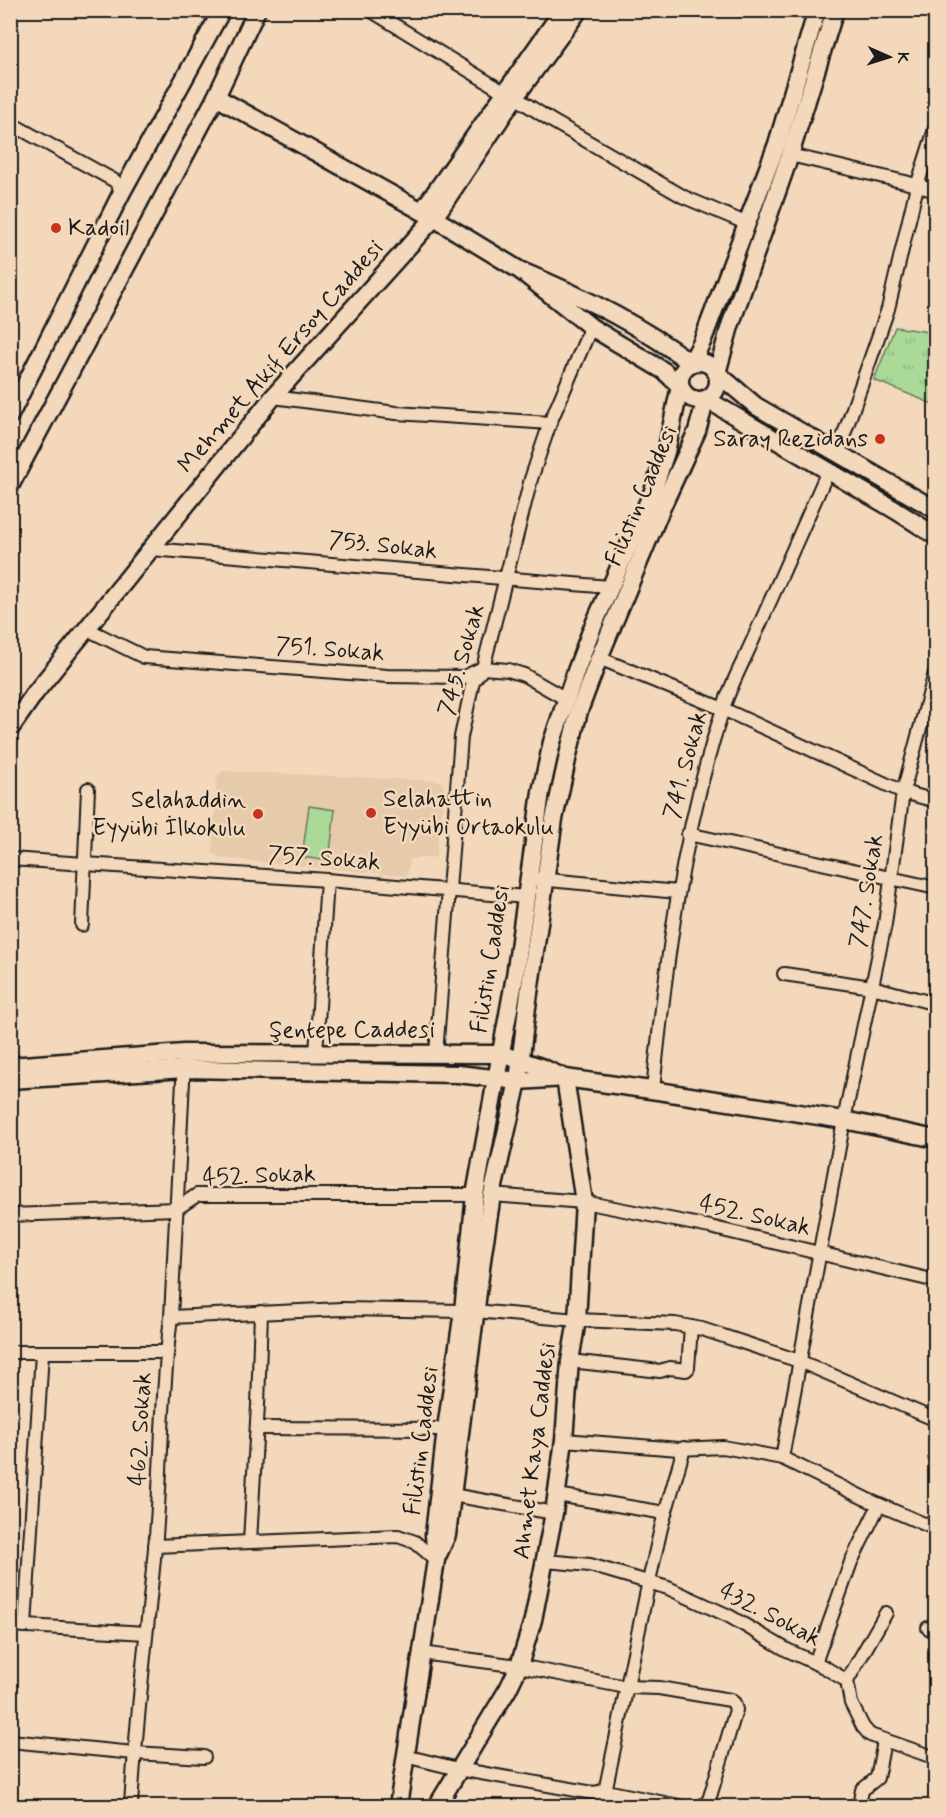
<svg xmlns="http://www.w3.org/2000/svg" width="946" height="1817" font-family="Mynerve,sans-serif">
  <style>
    .built { fill: #e6cbaa }
    .grass { fill: url(#grass-tufts); stroke: #637a5a; stroke-width: 1.5 }
    .garden { fill: #aad998; stroke: #637a5a; stroke-width: 1.5 }
    .lines { fill: none; stroke-linecap: round; stroke-linejoin: round }
    .street-casing { stroke: #1c1c1c; stroke-width: 16 }
    .secondary-casing { stroke: #1c1c1c; stroke-width: 21 }
    .street { stroke: #f4d8bb; stroke-width: 12 }
    .secondary { stroke: #f4d8bb; stroke-width: 16 }
    .poi-dot { fill: #c8321e; stroke: #f4d8bb; stroke-width: 2 }
    .labels { text-anchor: middle; dominant-baseline: central; stroke-width: 5; stroke-linejoin: round; paint-order: stroke }
    .poi-label { font-size: 24px; fill: #1c1c1c; stroke: #f4d8bb; text-anchor: start }
    .street-label { font-size: 24px; fill: #1c1c1c; stroke: #f4d8bb }
  </style>
  <defs>
    <pattern id="grass-tufts" width="24" height="20" patternUnits="userSpaceOnUse" patternTransform="scale(1.5)"><rect width="24" height="20" fill="#aad998"/><path d="M3 7l-1-3M5 7V3M7 7l1-3M15 17l-1-3M17 17v-4M19 17l1-3" fill="none" stroke="#92ba82"/></pattern>
  </defs>
  <rect width="100%" height="100%" fill="#f4d8bb"/>
  <filter id="ink" filterUnits="userSpaceOnUse"><feTurbulence type="fractalNoise" baseFrequency=".0167" numOctaves="2"/><feDisplacementMap in="SourceGraphic" scale="12" xChannelSelector="R" yChannelSelector="G"/><feConvolveMatrix kernelMatrix="1 2 1 2 8 2 1 2 1" color-interpolation-filters="sRGB"/></filter>
  <g filter="url(#ink)">
    <path class="built" d="M223,771l218,10 3,6 -8,70 -26,2 -3,17 -188,-18 -7,-6 5,-76z"/>
    <path class="grass" d="M895,327l40,6v72l-61,-25z"/>
    <path class="garden" d="M309,806l26,4 -6,51 -27,-4z"/>
    <g class="lines">
      <defs>
        <g id="street">
          <path d="M370,10l134,82"/>
          <path d="M515,97l37,24 132,76 64,27"/>
          <path d="M10,123l105,58 7,11"/>
          <path d="M790,155l115,27 31,9"/>
          <path d="M273,397l123,16 154,10"/>
          <path d="M837,454l51,-145 29,-123 19,-60"/>
          <path d="M151,549l459,38"/>
          <path d="M87,629l57,28 243,19 77,1 19,-9 25,2 16,5 42,24"/>
          <path d="M599,658l124,51 180,83 33,9"/>
          <path d="M688,834l248,54"/>
          <path d="M10,859l317,21 199,17"/>
          <path d="M538,879l140,13"/>
          <path d="M82,925l6,-136"/>
          <path d="M784,974l88,13 64,17"/>
          <path d="M316,1054l11,-174"/>
          <path d="M436,1054l25,-317 12,-56 10,-13 48,-189 19,-56 41,-96"/>
          <path d="M653,1090c13,-128 29,-256 69,-378 8,-27 23,-53 34,-79 24,-54 48,-108 72,-162"/>
          <path d="M492,1195l92,7 126,25 226,54"/>
          <path d="M10,1215l166,-6 21,-14h278"/>
          <path d="M475,1311l102,9 98,4 27,5 97,32 137,59"/>
          <path d="M171,1317l170,-8 122,2"/>
          <path d="M10,1352h156"/>
          <path d="M570,1361l90,10 10,-3 16,2 2,-2 3,-41"/>
          <path d="M257,1428l189,1"/>
          <path d="M564,1440l115,9 44,-2 59,11 84,41 70,30"/>
          <path d="M782,1458l62,-338 41,-196 18,-132 33,-123"/>
          <path d="M452,1495l102,18"/>
          <path d="M557,1495l108,18"/>
          <path d="M250,1541l8,-136 3,-93"/>
          <path d="M155,1546l243,-10 17,6 21,18"/>
          <path d="M546,1561l44,4 78,23 61,28 58,34 37,17 23,14 4,22 12,24 7,8 66,23"/>
          <path d="M10,1625l136,8"/>
          <path d="M25,1626l17,-273"/>
          <path d="M928,1628h8"/>
          <path d="M421,1653l98,13 107,21 33,1 71,12 4,3 2,7 -27,90 -6,6"/>
          <path d="M815,1663l36,-101 28,-57"/>
          <path d="M847,1681l39,-68"/>
          <path d="M10,1741l124,12 70,4"/>
          <path d="M405,1756l53,13 135,24 13,-2 73,15"/>
          <path d="M131,1806c5,-86 16,-172 24,-258 7,-77 6,-155 16,-231l13,-256"/>
          <path d="M602,1806l47,-225 12,-53 23,-80"/>
          <path d="M859,1806l3,-16 15,-12 7,-37"/>
        </g>
        <g id="secondary">
          <path d="M835,10l-45,145 -60,171 -13,47 39,33 180,104"/>
          <path d="M216,97l218,121 87,53"/>
          <path d="M422,211l141,-201"/>
          <circle cx="699" cy="381" r="19"/>
          <path d="M10,415l112,-223 100,-182"/>
          <path d="M10,486l206,-389 41,-87"/>
          <path d="M10,729l25,-36 238,-296 161,-179 81,-121 64,-87"/>
          <path d="M10,1066l174,-13 317,1 40,13 24,11 93,13 186,29 92,19"/>
          <path d="M10,1080l175,-11 273,5 60,7 47,-3 19,124 -7,118 -7,41 -6,79 -10,73 -21,107 -14,46 -11,23 -71,117"/>
          <path d="M437,1557l10,-22 36,-282 9,-58 26,-114 9,-74 27,-188 15,-68 10,-40 20,-53 63,-151 35,-76 9,-32 189,111 41,26"/>
          <path d="M398,1806l38,-246 -2,-25 12,-106 17,-118 12,-116 40,-219 26,-184 11,-50 24,-71 15,-40 62,-140 13,-39 14,-66 -16,-15 -73,-44 -70,-56c59,24 119,54 170,92l11,-21 75,-198 40,-134"/>
        </g>
      </defs>
      <use href="#street" class="street-casing"/>
      <use href="#secondary" class="secondary-casing"/>
      <use href="#street" class="street"/>
      <use href="#secondary" class="secondary"/>
    </g>
  </g>
  <g class="poi-dot">
    <circle cx="56" cy="228" r="6"/>
    <circle cx="880" cy="439" r="6"/>
    <circle cx="371" cy="813" r="6"/>
    <circle cx="258" cy="814" r="6"/>
  </g>
  <g class="labels">
    <g class="poi-label">
      <text x="68" y="228">Kadoil</text>
      <text x="868" y="439" text-anchor="end">Saray Rezidans</text>
      <text x="383" y="799">Selahattin<tspan x="383" dy="28">Eyyübi Ortaokulu</tspan></text>
      <text x="246" y="800" text-anchor="end">Selahaddin<tspan x="246" dy="28">Eyyübi İlkokulu</tspan></text>
    </g>
    <g class="street-label">
      <text transform="translate(281 357) rotate(-49)">Mehmet Akif Ersoy Caddesi</text>
      <text transform="translate(642 496) rotate(-67)">Filistin Caddesi</text>
      <text transform="translate(383 546) rotate(6)">753. Sokak</text>
      <text transform="translate(330 650) rotate(4)">751. Sokak</text>
      <text transform="translate(462 660) rotate(-74)">745. Sokak</text>
      <text transform="translate(686 765) rotate(-75)">741. Sokak</text>
      <text transform="translate(324 859) rotate(4)">757. Sokak</text>
      <text transform="translate(867 891) rotate(-81)">747. Sokak</text>
      <text transform="translate(491 959) rotate(-81)">Filistin Caddesi</text>
      <text x="352" y="1030">Şentepe Caddesi</text>
      <text transform="translate(259 1176) rotate(-2)">452. Sokak</text>
      <text transform="translate(755 1216) rotate(13)">452. Sokak</text>
      <text transform="translate(141 1429) rotate(-87)">462. Sokak</text>
      <text transform="translate(422 1441) rotate(-83)">Filistin Caddesi</text>
      <text transform="translate(535 1451) rotate(-83)">Ahmet Kaya Caddesi</text>
      <text transform="translate(770 1615) rotate(28)">432. Sokak</text>
    </g>
  </g>
  <rect width="946" height="1817" fill="none" stroke="#f4d8bb" stroke-width="36"/>
  <rect x="18" y="18" width="910" height="1781" fill="none" stroke="#1c1c1c" stroke-width="2" filter="url(#ink)"/>
  <g transform="translate(889 57) rotate(93)" stroke="#f4d8bb" stroke-width="4.5" paint-order="stroke">
  <path d="M0-4.5L10 22L0 15L-10 22Z" fill="#1c1c1c"/>
  <text y="-9" font-size="16" font-weight="bold" text-anchor="middle" fill="#1c1c1c">K</text>
  </g>
</svg>
